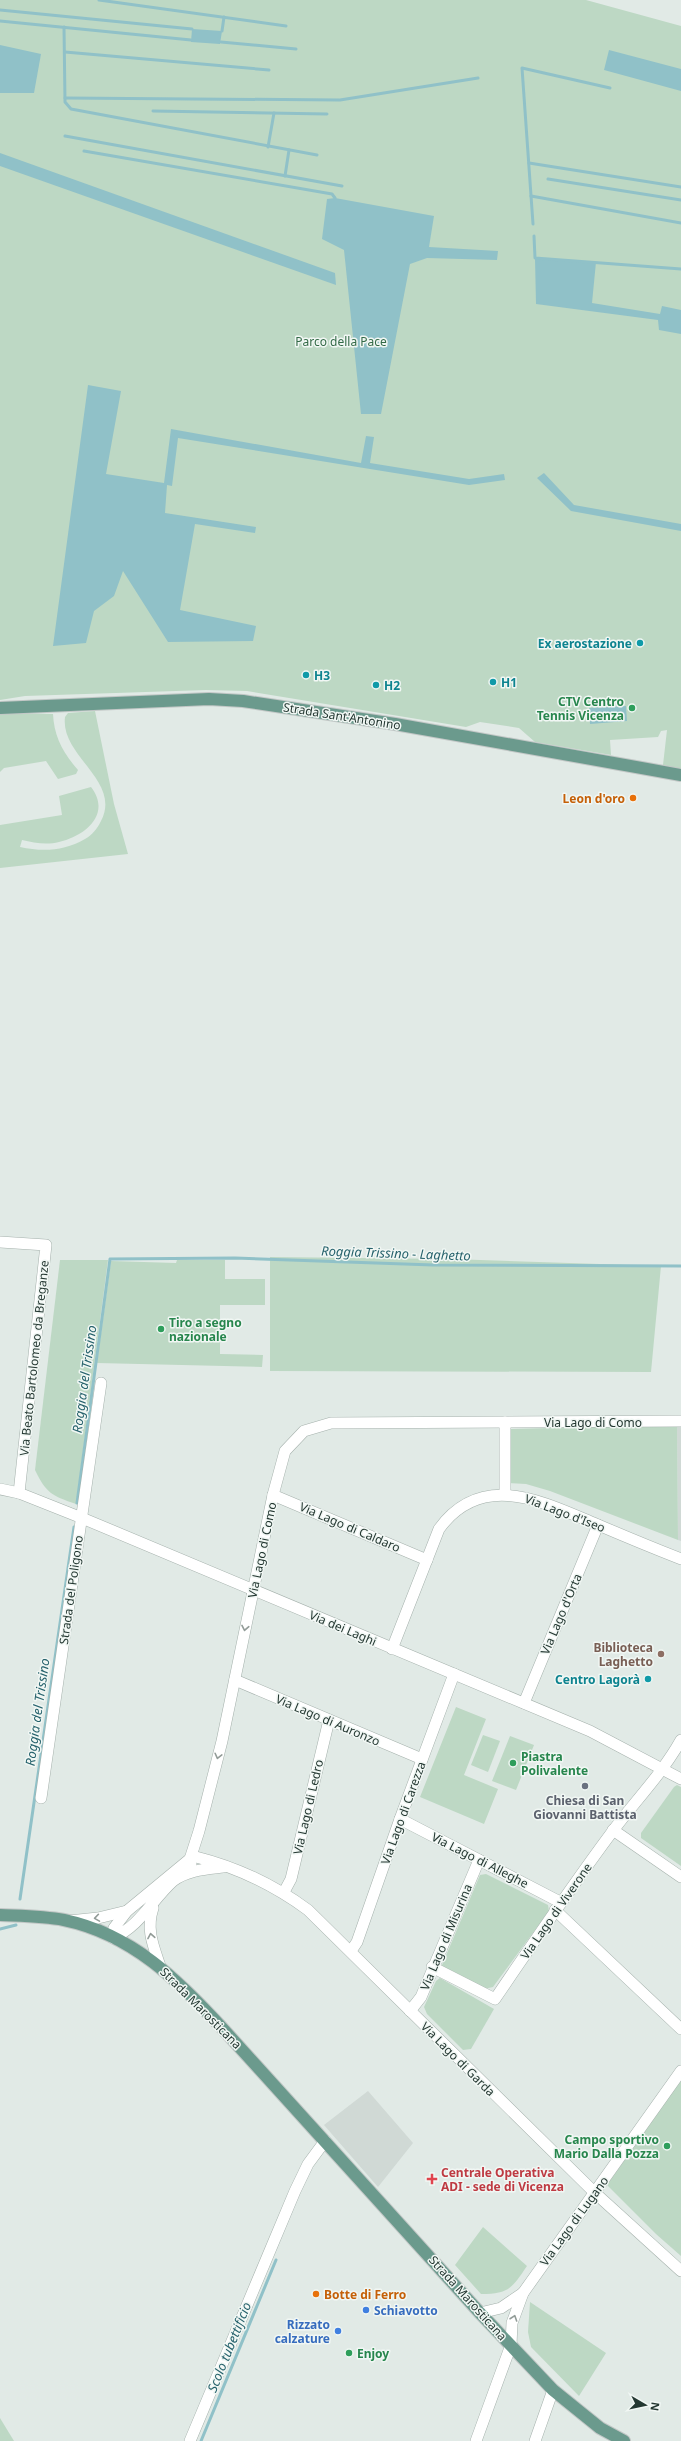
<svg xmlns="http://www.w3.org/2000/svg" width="681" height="2441" font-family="'Noto Sans',sans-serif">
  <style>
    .built { fill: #d0d9d5 }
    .green { fill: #bdd8c4 }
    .water { fill: #90c1c8 }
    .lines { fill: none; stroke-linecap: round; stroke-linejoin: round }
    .stream { stroke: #90c1c8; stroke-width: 3 }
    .minor-casing { stroke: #a5b1ac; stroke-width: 12 }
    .major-casing { stroke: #c2c7c6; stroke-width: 14 }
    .minor { stroke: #fff; stroke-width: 11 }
    .major { stroke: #6b9a8d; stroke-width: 12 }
    .oneway { stroke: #929c98 }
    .culture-dot { fill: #0f9aa8; stroke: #f1f7f4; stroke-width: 1.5 }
    .leisure-dot { fill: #2e9e5b; stroke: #f1f7f4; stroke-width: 1.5 }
    .food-dot { fill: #e8710a; stroke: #f1f7f4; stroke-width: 1.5 }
    .education-dot { fill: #8d6e63; stroke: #f1f7f4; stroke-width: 1.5 }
    .worship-dot { fill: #6b7280; stroke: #f1f7f4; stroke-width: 1.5 }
    .health-dot { fill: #e0444e; stroke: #f1f7f4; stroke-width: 1.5 }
    .shop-dot { fill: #3f7fe0; stroke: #f1f7f4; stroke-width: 1.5 }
    .labels { text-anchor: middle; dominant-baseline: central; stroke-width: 3; stroke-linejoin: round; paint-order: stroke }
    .park-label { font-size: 12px; fill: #336a47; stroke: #f1f7f4 }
    .culture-label { font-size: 12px; font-weight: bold; fill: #0d838f; stroke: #f1f7f4; text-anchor: start }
    .leisure-label { font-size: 12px; font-weight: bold; fill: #27864d; stroke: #f1f7f4; text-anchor: start }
    .street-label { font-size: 12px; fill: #243832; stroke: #f1f7f4 }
    .food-label { font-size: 12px; font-weight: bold; fill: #c56008; stroke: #f1f7f4; text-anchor: end }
    .education-label { font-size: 12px; font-weight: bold; fill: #785e54; stroke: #f1f7f4; text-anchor: end }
    .worship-label { font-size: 12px; font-weight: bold; fill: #5b616d; stroke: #f1f7f4 }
    .health-label { font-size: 12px; font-weight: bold; fill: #be3a42; stroke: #f1f7f4; text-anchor: start }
    .shop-label { font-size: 12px; font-weight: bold; fill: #366cbe; stroke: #f1f7f4; text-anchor: start }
    .water-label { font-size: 13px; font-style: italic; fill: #26626c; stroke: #f1f7f4 }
  </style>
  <rect width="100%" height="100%" fill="#e1eae6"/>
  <g class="built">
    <path d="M677,1425h4v116l-3,-1z"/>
    <path d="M368,2091l45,52 -35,44 -54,-62z"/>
  </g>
  <g class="green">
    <path d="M0,0h586l95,26v743l-18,-4 4,-35 -6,1 -3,6 -48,3 1,15 -76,-13 -16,-14 -39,-6 -14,5 -219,-36 -41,-1 -181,6 -25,4z"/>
    <path d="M95,711l19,93 14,50 -128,14v-43l62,-10 -3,-19 32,-9c21,27 -6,49 -32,55 -12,3 -25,1 -37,-2l-2,7c23,5 44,4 65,-8 7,-4 12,-10 16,-18 21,-40 -41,-65 -36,-104l3,-4z"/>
    <path d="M0,713l53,1c1,22 10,39 25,56l-2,4 -18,5 -12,-18 -42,7 -4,4z"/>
    <path d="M270,1257l180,2 211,7 -10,106 -381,-1z"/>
    <path d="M60,1260h48l-32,244c-24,-8 -30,-11 -41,-34z"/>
    <path d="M177,1260h48v19h40v26h-45v49l43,1 -1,12 -165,-4 14,-102 65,2z"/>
    <path d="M677,1425l1,115 -128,-49 -24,-7 -18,-1 2,-54z"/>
    <path d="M456,1707l30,12 -22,56 34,14 -14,35 -64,-27z"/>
    <path d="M483,1735l17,6 -12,31 -17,-7z"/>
    <path d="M510,1736l24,9 -18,45 -24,-9z"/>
    <path d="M677,1785l4,2v79l-40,-28v-5l33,-46z"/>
    <path d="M486,1874l62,31 1,6 -56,76 -9,2 -41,-21 -1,-3 38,-90z"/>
    <path d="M440,1978l54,31 -23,40 -8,1 -36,-36 -3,-7 12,-26z"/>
    <path d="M681,2080v176l-25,-22 -49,-49z"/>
    <path d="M483,2227l44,39c-15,22 -18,28 -46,28l-26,-29z"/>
    <path d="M530,2302l76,51 -27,43 -48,-49 -3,-15z"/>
    <path d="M0,2418l14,23h-14z"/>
  </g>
  <g class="water">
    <path d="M192,29l30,2 -2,13 -29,-2z"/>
    <path d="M0,45l41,9 -7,39h-34z"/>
    <path d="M609,50l72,19v22l-77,-21z"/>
    <path d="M0,153l335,120 1,12 -336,-119z"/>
    <path d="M335,198l99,18 -5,31 69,4 -1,9 -70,-2 -17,6 -29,150h-20l-17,-164 -22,-11 5,-40z"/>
    <path d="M535,258l61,4 -4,41 68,11 2,-8 19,4v24l-22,-4 -1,-10 -122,-16z"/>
    <path d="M88,385l33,6 -15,83 58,9 7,-54 190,34 5,-27 8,1 -4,26 99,16 35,-5 1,6 -36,5 -291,-47 -6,48 -5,-1 -2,28 91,14 -1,6 -60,-9 -15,86 76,16 -3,15 -85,1 -45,-71 -9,25 -20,15 -8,32 -33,3z"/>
    <path d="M544,473l30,32 107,19v7l-110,-20 -34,-33z"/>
    <path d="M626,706l1,15 -37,3 -1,-16z"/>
  </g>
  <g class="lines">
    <g class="stream">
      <path d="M99,0l187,26"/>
      <path d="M0,10l192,19"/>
      <path d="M0,21l191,19"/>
      <path d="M64,27l1,75 6,7 246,46"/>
      <path d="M222,31l2,-14"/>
      <path d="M221,42l75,7"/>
      <path d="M65,52l204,18"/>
      <path d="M65,98l275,2 138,-22"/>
      <path d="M153,111l174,3"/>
      <path d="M65,136l277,50"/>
      <path d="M268,147l6,-34"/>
      <path d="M84,151l248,43 3,4"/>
      <path d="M529,163l152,24"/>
      <path d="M285,176l4,-26"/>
      <path d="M548,179l133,21"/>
      <path d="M531,196l150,27"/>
      <path d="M533,224l-11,-156 88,20"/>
      <path d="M534,236l1,22 146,11"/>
      <path d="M77,1503l33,-244 125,-1 198,7 248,1"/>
      <path d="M20,1899l54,-372"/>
      <path d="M0,1929l16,-4"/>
      <path d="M201,2441l75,-181"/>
    </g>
    <defs>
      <g id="minor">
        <path d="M0,1242l46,3 -27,248"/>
        <path d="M0,1489l19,4 63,25 508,213 91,48"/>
        <path d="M505,1494v-72"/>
        <path d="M273,1495l154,65"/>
        <path d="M392,1649l47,-120c43,-59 104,-27 157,-5 28,12 57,24 85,35"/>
        <path d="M235,1680l187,79"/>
        <path d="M524,1703l74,-178"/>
        <path d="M41,1798l60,-415"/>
        <path d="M400,1819l160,83"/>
        <path d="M613,1830l68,47"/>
        <path d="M191,1864l-1,-5 9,-28 23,-90 51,-246 12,-44 19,-20 27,-8 350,-2"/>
        <path d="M223,1867c-16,2 -36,3 -50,14 -21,19 -33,45 -60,57l1,-10 13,-17 63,-52 6,-2c40,10 78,28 112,53l286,282 87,79"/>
        <path d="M284,1892l7,-13 38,-159"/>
        <path d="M153,1908c-7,21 0,37 7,58"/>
        <path d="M555,1910l126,119"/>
        <path d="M69,1921l29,-3 29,-7"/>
        <path d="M351,1951l6,-9 43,-123 54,-145"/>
        <path d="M432,1967l63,32c38,-56 76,-112 117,-167 23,-31 50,-58 69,-92"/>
        <path d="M410,2011l11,-14 58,-137"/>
        <path d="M480,2313l21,-5 22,-15"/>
        <path d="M190,2441l105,-250 13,-27 17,-23"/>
        <path d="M476,2441l35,-96 1,-22 11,-30 158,-222"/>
        <path d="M535,2441l18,-51"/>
      </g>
      <g id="major">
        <path d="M0,708l209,-9 34,2 152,23 286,51"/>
        <path d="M0,1915c21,1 43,1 64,5 68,14 115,61 160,110l256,283 73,77 47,38 24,13"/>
      </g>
    </defs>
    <use href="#minor" class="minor-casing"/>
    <use href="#major" class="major-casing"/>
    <use href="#minor" class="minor"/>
    <use href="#major" class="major"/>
  </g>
  <defs><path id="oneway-chevron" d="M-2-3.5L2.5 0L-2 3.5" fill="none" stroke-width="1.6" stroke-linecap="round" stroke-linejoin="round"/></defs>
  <g class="oneway">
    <use href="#oneway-chevron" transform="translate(245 1628) rotate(101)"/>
    <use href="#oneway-chevron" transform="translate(218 1756) rotate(104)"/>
    <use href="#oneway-chevron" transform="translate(97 1918) rotate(171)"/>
    <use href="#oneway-chevron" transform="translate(151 1936) rotate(-100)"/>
    <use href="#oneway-chevron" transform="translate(514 2318) rotate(-71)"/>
  </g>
  <g class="culture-dot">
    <circle cx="640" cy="643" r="4"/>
    <circle cx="306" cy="675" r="4"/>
    <circle cx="493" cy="682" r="4"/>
    <circle cx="376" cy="685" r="4"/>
    <circle cx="648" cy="1679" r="4"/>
  </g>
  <g class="leisure-dot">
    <circle cx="632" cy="708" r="4"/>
    <circle cx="161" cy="1329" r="4"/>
    <circle cx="513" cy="1763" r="4"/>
    <circle cx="667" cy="2146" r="4"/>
    <circle cx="349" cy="2353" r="4"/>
  </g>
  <g class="food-dot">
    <circle cx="633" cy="798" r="4"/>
    <circle cx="316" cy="2294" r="4"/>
  </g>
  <circle class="education-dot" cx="661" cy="1654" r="4"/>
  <circle class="worship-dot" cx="585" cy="1786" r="4"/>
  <path class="health-dot" d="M430 2173h4v4h4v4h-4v4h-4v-4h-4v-4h4z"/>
  <g class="shop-dot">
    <circle cx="366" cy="2310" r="4"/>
    <circle cx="338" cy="2331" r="4"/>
  </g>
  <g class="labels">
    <g class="park-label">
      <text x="341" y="341">Parco della Pace</text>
    </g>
    <g class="culture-label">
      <text x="632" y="643" text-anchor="end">Ex aerostazione</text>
      <text x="314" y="675">H3</text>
      <text x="501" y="682">H1</text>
      <text x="384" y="685">H2</text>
      <text x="640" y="1679" text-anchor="end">Centro Lagorà</text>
    </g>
    <g class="leisure-label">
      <text x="624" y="701" text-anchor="end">CTV Centro<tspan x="624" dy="14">Tennis Vicenza</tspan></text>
      <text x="169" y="1322">Tiro a segno<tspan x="169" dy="14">nazionale</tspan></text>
      <text x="521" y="1756">Piastra<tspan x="521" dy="14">Polivalente</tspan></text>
      <text x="659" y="2139" text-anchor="end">Campo sportivo<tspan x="659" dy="14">Mario Dalla Pozza</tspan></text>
      <text x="357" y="2353">Enjoy</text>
    </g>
    <g class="street-label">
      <text transform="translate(342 716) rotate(9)">Strada Sant'Antonino</text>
      <text transform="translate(34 1358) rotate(-84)">Via Beato Bartolomeo da Breganze</text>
      <text x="593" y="1422">Via Lago di Como</text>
      <text transform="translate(565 1513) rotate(21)">Via Lago d'Iseo</text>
      <text transform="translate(350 1527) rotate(23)">Via Lago di Caldaro</text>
      <text transform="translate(262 1550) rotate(-78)">Via Lago di Como</text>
      <text transform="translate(71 1590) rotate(-82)">Strada del Poligono</text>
      <text transform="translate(561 1614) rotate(-67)">Via Lago d'Orta</text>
      <text transform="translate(343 1628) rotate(23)">Via dei Laghi</text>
      <text transform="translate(328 1720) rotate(23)">Via Lago di Auronzo</text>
      <text transform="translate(308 1807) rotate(-77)">Via Lago di Ledro</text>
      <text transform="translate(403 1813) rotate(-70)">Via Lago di Carezza</text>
      <text transform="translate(480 1860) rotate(27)">Via Lago di Alleghe</text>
      <text transform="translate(556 1911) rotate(-55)">Via Lago di Viverone</text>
      <text transform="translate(446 1937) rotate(-67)">Via Lago di Misurina</text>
      <text transform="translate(201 2008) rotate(45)">Strada Marosticana</text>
      <text transform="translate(458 2059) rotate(45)">Via Lago di Garda</text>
      <text transform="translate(574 2221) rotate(-54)">Via Lago di Lugano</text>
      <text transform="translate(468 2298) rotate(48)">Strada Marosticana</text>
    </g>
    <g class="food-label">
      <text x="625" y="798">Leon d'oro</text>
      <text x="324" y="2294" text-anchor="start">Botte di Ferro</text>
    </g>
    <g class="education-label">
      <text x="653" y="1647">Biblioteca<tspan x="653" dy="14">Laghetto</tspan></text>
    </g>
    <g class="worship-label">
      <text x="585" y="1800">Chiesa di San<tspan x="585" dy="14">Giovanni Battista</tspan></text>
    </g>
    <g class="health-label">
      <text x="441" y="2172">Centrale Operativa<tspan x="441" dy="14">ADI - sede di Vicenza</tspan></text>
    </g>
    <g class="shop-label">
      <text x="374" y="2310">Schiavotto</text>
      <text x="330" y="2324" text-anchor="end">Rizzato<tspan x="330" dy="14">calzature</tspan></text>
    </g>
    <g class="water-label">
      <text transform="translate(396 1253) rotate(2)">Roggia Trissino - Laghetto</text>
      <text transform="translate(84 1379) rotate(-82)">Roggia del Trissino</text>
      <text transform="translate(37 1712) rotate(-82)">Roggia del Trissino</text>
      <text transform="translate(229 2347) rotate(-68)">Scolo tubettificio</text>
    </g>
  </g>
  <g transform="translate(645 2405) rotate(99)" stroke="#f1f7f4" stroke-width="3" paint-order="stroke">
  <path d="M0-3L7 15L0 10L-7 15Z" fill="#243832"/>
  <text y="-6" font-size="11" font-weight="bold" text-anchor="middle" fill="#243832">N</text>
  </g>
</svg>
